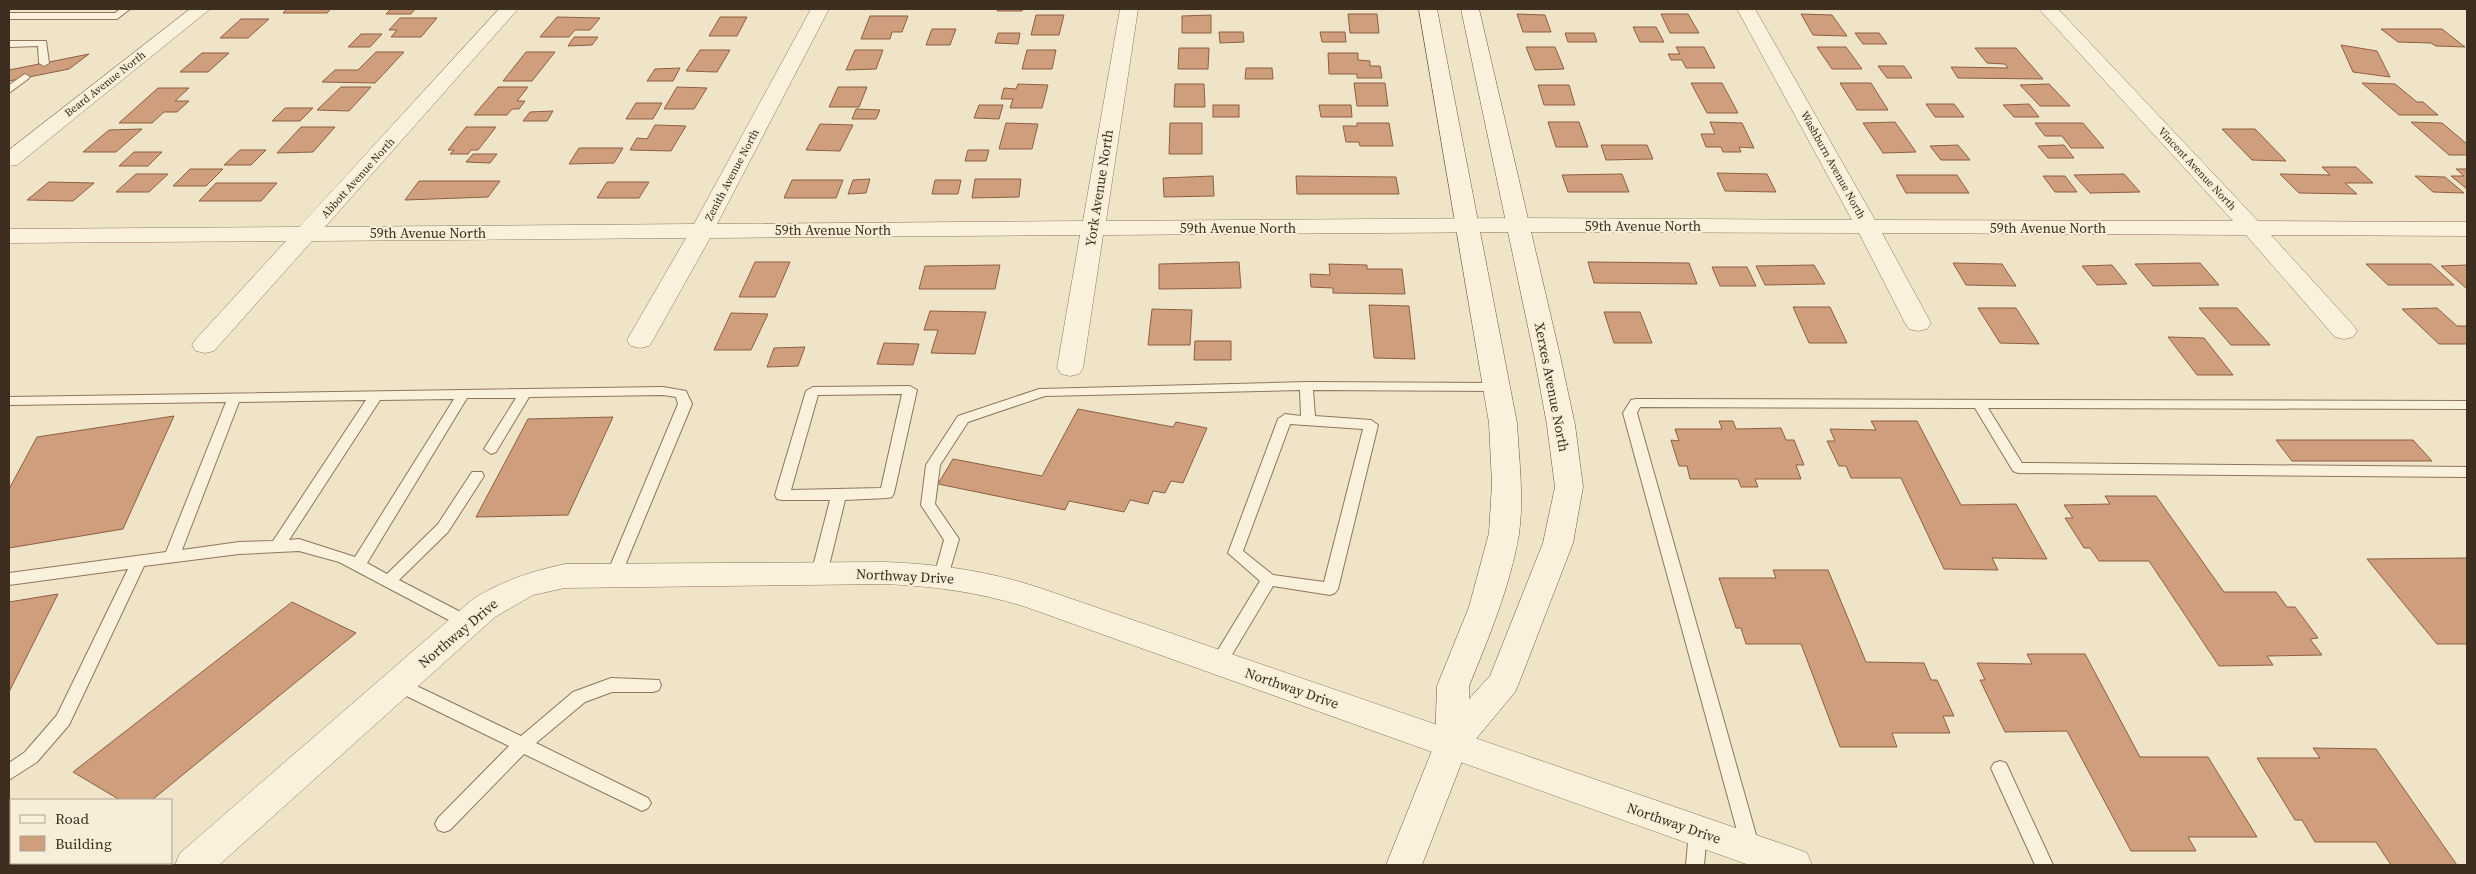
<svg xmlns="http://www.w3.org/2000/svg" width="2476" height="874" font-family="'Source Serif 4',serif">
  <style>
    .building { fill: #cf9f7d; stroke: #8d5f41 }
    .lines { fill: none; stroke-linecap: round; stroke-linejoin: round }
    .lane-casing { stroke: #8d765c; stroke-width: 2 }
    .street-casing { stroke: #8d765c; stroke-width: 1 }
    .secondary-casing { stroke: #6f573f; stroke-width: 1 }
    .lane { fill: #faf1dc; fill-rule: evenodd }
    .street { fill: #faf1dc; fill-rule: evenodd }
    .secondary { fill: #faf1dc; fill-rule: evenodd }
    .labels { text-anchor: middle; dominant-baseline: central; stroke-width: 4; stroke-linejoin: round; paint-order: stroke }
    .far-street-label { font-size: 11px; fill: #3d2e20; stroke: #f7eed8 }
    .street-label { font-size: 14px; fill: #3d2e20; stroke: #f7eed8 }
  </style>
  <rect width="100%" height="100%" fill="#f0e4c8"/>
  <g class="building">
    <path d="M287,9h44l-4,4h-44z"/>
    <path d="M391,9h24l-4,5h-25z"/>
    <path d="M998,9h25l-1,2h-25z"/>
    <path d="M1348,14h29l2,19h-29z"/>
    <path d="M1517,14l28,1 6,17h-28z"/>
    <path d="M1661,14h27l11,19h-29z"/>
    <path d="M1801,14l31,1 15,21 -34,-1z"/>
    <path d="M1036,15h28l-5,20h-28z"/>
    <path d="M1211,15v18h-29v-17z"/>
    <path d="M870,16h38l-6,16h-10l-2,7h-29z"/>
    <path d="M557,17l43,1 -10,12h-15l-6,7h-29z"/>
    <path d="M720,17h27l-10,19h-28z"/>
    <path d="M400,18h37l-16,19h-30l6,-7h-8z"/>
    <path d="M241,19h28l-21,19h-28z"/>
    <path d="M1633,27h23l8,15h-24z"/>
    <path d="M932,29h24l-6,16h-24z"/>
    <path d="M2381,29h61l23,18 -29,-1 -5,-3 -33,-1z"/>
    <path d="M1219,32h24l1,10 -24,1z"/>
    <path d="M1320,32h25l1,10h-24z"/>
    <path d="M998,33h22l-2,11 -23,-1z"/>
    <path d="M1565,33h29l3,9h-29z"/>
    <path d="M1855,33h24l8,11h-24z"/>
    <path d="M361,34h21l-12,13h-22z"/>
    <path d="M574,37h24l-6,8 -24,1z"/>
    <path d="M2341,45l36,6 13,26 -37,-5z"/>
    <path d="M1526,47h29l9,22 -29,1z"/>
    <path d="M1676,47h28l11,21h-29l-4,-8h-11l-3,-6h12z"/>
    <path d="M1817,47h29l16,22h-30z"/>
    <path d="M1179,48h30l-1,21h-30z"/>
    <path d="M1975,48h41l27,31 -85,-1 -7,-11 57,1 -3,-4 -18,-1z"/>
    <path d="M700,50h30l-13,22 -31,-1z"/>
    <path d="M855,50h28l-7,19 -30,1z"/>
    <path d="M1027,50h29l-4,19h-30z"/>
    <path d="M376,52h28l-29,31 -53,-1 13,-12h23z"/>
    <path d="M526,52h29l-23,29h-29z"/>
    <path d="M202,53h27l-21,19h-28z"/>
    <path d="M1328,53h30v7l12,1v5h10l2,12h-25v-4h-28z"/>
    <path d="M89,54l-20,15 -60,12v-11z"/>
    <path d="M1878,66h26l8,12h-25z"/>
    <path d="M680,68l-7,13h-26l8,-12z"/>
    <path d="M1246,68h26l1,11h-28z"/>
    <path d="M1354,83h31l3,23h-31z"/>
    <path d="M1691,83h31l16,30h-31z"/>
    <path d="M1840,83h31l17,27h-31z"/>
    <path d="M2362,83l33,1 22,18h6l15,13h-39z"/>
    <path d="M1018,84l30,1 -6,23h-32l3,-9h-12l3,-11 12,1z"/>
    <path d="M1175,84h29l1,23h-31z"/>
    <path d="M2049,84l21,22h-30l-20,-21z"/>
    <path d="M1538,85h31l6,20h-31z"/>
    <path d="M341,87h30l-22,24 -32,-1z"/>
    <path d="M498,87h30l-11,14h8l-6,8h-7l-5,6h-33z"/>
    <path d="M677,87l30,1 -13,21h-30z"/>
    <path d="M838,87h29l-8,20h-30z"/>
    <path d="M158,88h31l-14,13h14l-12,11h-13l-12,11h-33z"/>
    <path d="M636,103h26l-9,16h-27z"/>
    <path d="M1926,104h28l10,13h-29z"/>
    <path d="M2029,104l10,13h-25l-11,-12z"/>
    <path d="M979,105h24l-4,14 -25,-1z"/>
    <rect x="1213" y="105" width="26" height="12"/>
    <path d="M1319,105h32l1,12h-31z"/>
    <path d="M285,108h28l-13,13h-28z"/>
    <path d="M856,109l24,1 -4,9h-24z"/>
    <path d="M553,111l-6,10h-24l7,-9z"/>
    <path d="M1548,122h31l9,25h-32z"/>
    <path d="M1710,122l32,1 12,25 -15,-1 2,5h-18l-2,-5h-15l-5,-13h14z"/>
    <path d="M1895,122l21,30 -33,1 -20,-30z"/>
    <path d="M2411,122l31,1 25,21v11h-18z"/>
    <path d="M1006,123l32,1 -6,25h-33z"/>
    <path d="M1170,123h32v31h-33z"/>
    <path d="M1357,123h32l4,23h-33l-1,-4h-13l-3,-16h14z"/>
    <path d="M2035,123h48l21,25h-33l-9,-12h-17z"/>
    <path d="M820,124l33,1 -13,26 -34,-1z"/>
    <path d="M655,125l31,1 -15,25 -41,-1 7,-12 10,1z"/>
    <path d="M301,127h34l-22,25 -36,1z"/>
    <path d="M466,127h30l-18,23h-7l-3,4h-18l4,-4h-6z"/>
    <path d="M142,129l-26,23h-33l26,-22z"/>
    <path d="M2222,129h33l31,32 -34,-1z"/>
    <path d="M1601,145h46l6,14 -47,1z"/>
    <path d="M1958,145l12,15h-29l-11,-14z"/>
    <path d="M2064,145l10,13h-26l-10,-12z"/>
    <path d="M579,148h44l-9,15 -45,1z"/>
    <path d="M240,150h26l-15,15h-27z"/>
    <path d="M968,150h21l-3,11h-21z"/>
    <path d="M134,152h28l-14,14h-29z"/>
    <path d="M473,154h24l-7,9 -24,-1z"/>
    <path d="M2322,167h34l17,16h-28l12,11 -58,-1 -19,-19 50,1z"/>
    <path d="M190,169h33l-17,17h-33z"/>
    <path d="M2456,169h11v20l-16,-13h13z"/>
    <path d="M1717,173l50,1 9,18 -51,-1z"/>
    <path d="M136,174h32l-19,18h-33z"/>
    <path d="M1622,174l7,18h-61l-6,-17z"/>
    <path d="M2124,174l16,18 -50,1 -16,-18z"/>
    <path d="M1896,175h61l12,18h-63z"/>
    <path d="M1213,176l1,20 -50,1 -1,-19z"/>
    <path d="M1296,176l100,1 3,17h-102z"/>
    <path d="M2043,176h22l12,16h-22z"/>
    <path d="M2415,176l30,1 19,16 -31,-1z"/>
    <path d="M870,179l-4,14 -18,1 5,-14z"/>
    <path d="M975,179h46l-2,18 -47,1z"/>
    <path d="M792,180h51l-7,18h-52z"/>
    <path d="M935,180h26l-3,14h-26z"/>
    <path d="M419,181h81l-12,16 -83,3z"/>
    <path d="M49,182l45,1 -21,18 -46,-1z"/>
    <path d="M607,182h42l-10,16h-42z"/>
    <path d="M216,183h61l-16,18h-62z"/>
    <path d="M755,262h35l-15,35h-36z"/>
    <path d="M1239,262l2,26 -82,1v-25z"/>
    <path d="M1588,262l101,1 8,21 -103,-1z"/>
    <path d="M1953,263l49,1 14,22 -50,-1z"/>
    <path d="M2200,263l19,22 -66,1 -18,-22z"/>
    <path d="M1329,264l38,1v4h35l3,25 -72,-1v-5l-22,-1 -1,-13 20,1z"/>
    <path d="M2366,264h65l23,21h-66z"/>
    <path d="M1000,265l-5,24h-76l6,-23z"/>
    <path d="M1814,265l11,19 -60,1 -9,-19z"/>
    <path d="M2112,265l15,19 -30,1 -15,-19z"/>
    <path d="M2467,265v24l-26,-23z"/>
    <path d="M1712,267h35l9,19h-36z"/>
    <path d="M1369,305l40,1 6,53 -41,-1z"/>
    <path d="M1793,307h37l17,36h-38z"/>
    <path d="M1978,308h38l23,36 -39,-1z"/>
    <path d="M2199,308h38l33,37h-39z"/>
    <path d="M2437,308l20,18h10v18h-28l-37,-35z"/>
    <path d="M1152,309l40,1 -2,35h-42z"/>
    <path d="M930,311l56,1 -11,42 -44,-1 7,-23h-14z"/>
    <path d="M1604,312h36l12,31h-38z"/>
    <path d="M731,313l37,1 -17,36h-37z"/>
    <path d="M2168,337l36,1 29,37h-36z"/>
    <path d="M1195,341h36v19h-37z"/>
    <path d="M884,343l35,1 -6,21 -36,-1z"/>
    <path d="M805,347l-7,19 -31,1 7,-19z"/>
    <path d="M1078,409l95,18 3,-5 31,6 -24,55 -12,-2 -6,12 -12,-2 -5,13 -18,-4 -6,12 -55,-11 -4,9 -127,-26 15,-25 89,17z"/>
    <path d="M174,416l-51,113 -114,19v-59l28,-52z"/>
    <path d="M613,417l-45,98 -92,2 52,-98z"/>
    <path d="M1719,421h14l3,8 45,-1 5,12h8l10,25h-8l5,14h-46l3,8h-17l-3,-8h-48l-3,-13h-8l-8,-26 8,1 -4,-12h47z"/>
    <path d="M1871,421h46l44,84 55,-1 31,55 -55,-1 6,12 -54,-1 -43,-91h-50l-5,-12h-7l-12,-25h8l-5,-12 46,1z"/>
    <path d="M2276,440h137l19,21h-140z"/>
    <path d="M2105,496h51l68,96h52l11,15h8l23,31 -8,1 12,16 -55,1 6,9 -54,1 -70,-105h-50l-9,-13h-6l-19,-30h8l-9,-13 46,-1z"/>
    <path d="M2467,558v86h-30l-70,-85z"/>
    <path d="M1773,570h55l38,92 58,1 7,17h6l17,36h-11l7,17h-58l5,14h-57l-39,-103h-55l-5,-16h-5l-17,-50h57z"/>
    <path d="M58,594l-49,98v-90z"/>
    <path d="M292,602l64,31 -204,167h-32l-47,-28z"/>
    <path d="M2027,654h58l55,103h68l49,80h-69l8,14h-65l-64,-120 -62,1 -25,-52h5l-8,-17 55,1z"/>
    <path d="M2313,748l63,1 81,116h-66l-15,-23h-61l-13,-22h-7l-38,-62h63z"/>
  </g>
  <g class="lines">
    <defs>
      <g id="lane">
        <path d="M120,9h10l-13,10h-108v-6h106z"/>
        <path d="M9,41h37l3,22 -5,3 -5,-3 -1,-17 -29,1z"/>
        <path d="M25,74l5,3 -2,2 -19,14v-8z"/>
        <path d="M1306,382l190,1 7,4 -7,4 -183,-1 2,26 56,4 7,5 -40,164 -3,4 -5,2 -57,-9 -49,82 -6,1 -6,-1 -2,-5 50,-82 -32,-28 50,-134 7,-5 16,2 -1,-26 -255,6 -77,26 -28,43 -5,39 24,35 -12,41h-10l-3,-4 10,-36 -23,-35 5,-40 32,-49 81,-27zM1290,424l73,5 -39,153 -51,-7 -30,-24z"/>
        <path d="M910,386l7,4 -23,103 -2,4 -5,1 -42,2 -18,74 -3,4h-10l-3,-4 19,-74h-48l-5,-1 -2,-4 31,-104 7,-4zM902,394l-21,94 -90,2 27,-95z"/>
        <path d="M663,387l23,4 6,13 -73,176h-10l-3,-4 72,-172 -2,-7 -13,-2 -134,2 -33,55 -5,2 -7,-5 32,-51h-49l-100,165 20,11 51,-50 34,-52h10l2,4 -36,56 -49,48 75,39 2,4 -2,4 -6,2 -6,-2 -123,-65 -40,-11 -60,3 -95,12 -75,159 -32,37 -28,18v-17l16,-11 32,-37 71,-146 -119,16v-12l157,-21 60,-150 -217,3v-8zM454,399l-99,158 -56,-18 -10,1 91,-140zM366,400l-93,141 -34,1 -57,8 57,-148z"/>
        <path d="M1636,399l831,2v8l-479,-1 34,55 445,4v10l-449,-4 -5,-2 -38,-63 -335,-1 -3,6 123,436 -3,6 -6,2 -6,-2 -3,-6 -119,-436 8,-13z"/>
        <path d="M398,677l123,59 52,-44 38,-14 48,2 2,5 -2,5 -6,2h-41l-27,10 -49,41 112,55 3,5 -3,5 -6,3 -6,-3 -112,-54 -74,76 -6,2 -6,-2 -3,-6 3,-6 71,-72 -117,-57 -2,-5 2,-5z"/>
        <path d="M2000,761l6,2 47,102h-18l-44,-97 3,-5z"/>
        <path d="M1698,823l6,2 3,6 -3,34h-18l3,-34 3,-6z"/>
      </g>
      <g id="street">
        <path d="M190,9h20l-193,156 -8,1v-16z"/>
        <path d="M499,9h19l-193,218 369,-3 117,-215h18l-112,215 366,-3 37,-212h18l-32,212 413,-3 333,2 -115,-211h18l120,211 358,1 -194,-212h19l200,212 209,1v14l-196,-1 82,90 4,6 -4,6 -9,2 -9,-2 -89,-102 -364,-2 49,90 -4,6 -9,2 -9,-2 -4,-6 -46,-90 -340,-1 -416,3 -20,133 -4,6 -9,2 -9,-2 -4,-6 23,-133 -370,3 -57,102 -4,6 -9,2 -9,-2 -4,-6 59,-102 -374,3 -98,110 -9,2 -9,-2 -4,-6 4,-6 90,-98 -277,2v-14l290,-2z"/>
        <path d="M885,562c54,2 103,9 155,26l754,260 13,5 5,12h-63l-726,-259c-46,-14 -90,-20 -138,-22l-320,4 -32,7 -38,22 -276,248h-44l5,-12 293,-254c29,-18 59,-28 92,-35z"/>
      </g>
      <path id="secondary" d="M1419,9h18l80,414c2,36 7,75 2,111 -9,53 -30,103 -50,152v13l21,-23 53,-133 12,-56 -8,-62 -12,-65 -74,-351h18l82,351 14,65 8,62 -10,56 -54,140 -4,9 -49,59 -44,114h-36l49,-122 2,-57 32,-79 20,-74 3,-49 -3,-61z"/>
    </defs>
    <use href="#lane" class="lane-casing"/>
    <use href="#street" class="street-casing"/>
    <use href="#secondary" class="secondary-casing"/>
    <use href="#lane" class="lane"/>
    <use href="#street" class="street"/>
    <use href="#secondary" class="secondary"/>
  </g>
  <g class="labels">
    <g class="far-street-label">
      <text transform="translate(105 84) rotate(-38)">Beard Avenue North</text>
      <text transform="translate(1833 165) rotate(61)">Washburn Avenue North</text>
      <text transform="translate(2197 169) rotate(47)">Vincent Avenue North</text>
      <text transform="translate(732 175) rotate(-62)">Zenith Avenue North</text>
      <text transform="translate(358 178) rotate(-48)">Abbott Avenue North</text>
    </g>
    <g class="street-label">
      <text transform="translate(1099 188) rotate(-81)">York Avenue North</text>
      <text x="1643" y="226">59th Avenue North</text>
      <text x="1238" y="228">59th Avenue North</text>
      <text x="2048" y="228">59th Avenue North</text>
      <text x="833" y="230">59th Avenue North</text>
      <text x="428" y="233">59th Avenue North</text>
      <text transform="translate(1552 387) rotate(79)">Xerxes Avenue North</text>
      <text transform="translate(905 576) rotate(3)">Northway Drive</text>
      <text transform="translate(458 633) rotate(-40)">Northway Drive</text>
      <text transform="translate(1292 688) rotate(19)">Northway Drive</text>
      <text transform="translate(1674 823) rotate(19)">Northway Drive</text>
    </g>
  </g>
  <rect width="2476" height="874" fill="none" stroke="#3d2e20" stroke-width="20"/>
  <rect x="10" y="799" width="162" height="65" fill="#f7eed8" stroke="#ada18e"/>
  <rect x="20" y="815" width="25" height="8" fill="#faf1dc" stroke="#ada18e"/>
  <text x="55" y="824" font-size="15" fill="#3d2e20">Road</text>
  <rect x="20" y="836" width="25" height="15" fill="#cf9f7d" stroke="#ada18e"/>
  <text x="55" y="849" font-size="15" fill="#3d2e20">Building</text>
</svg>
